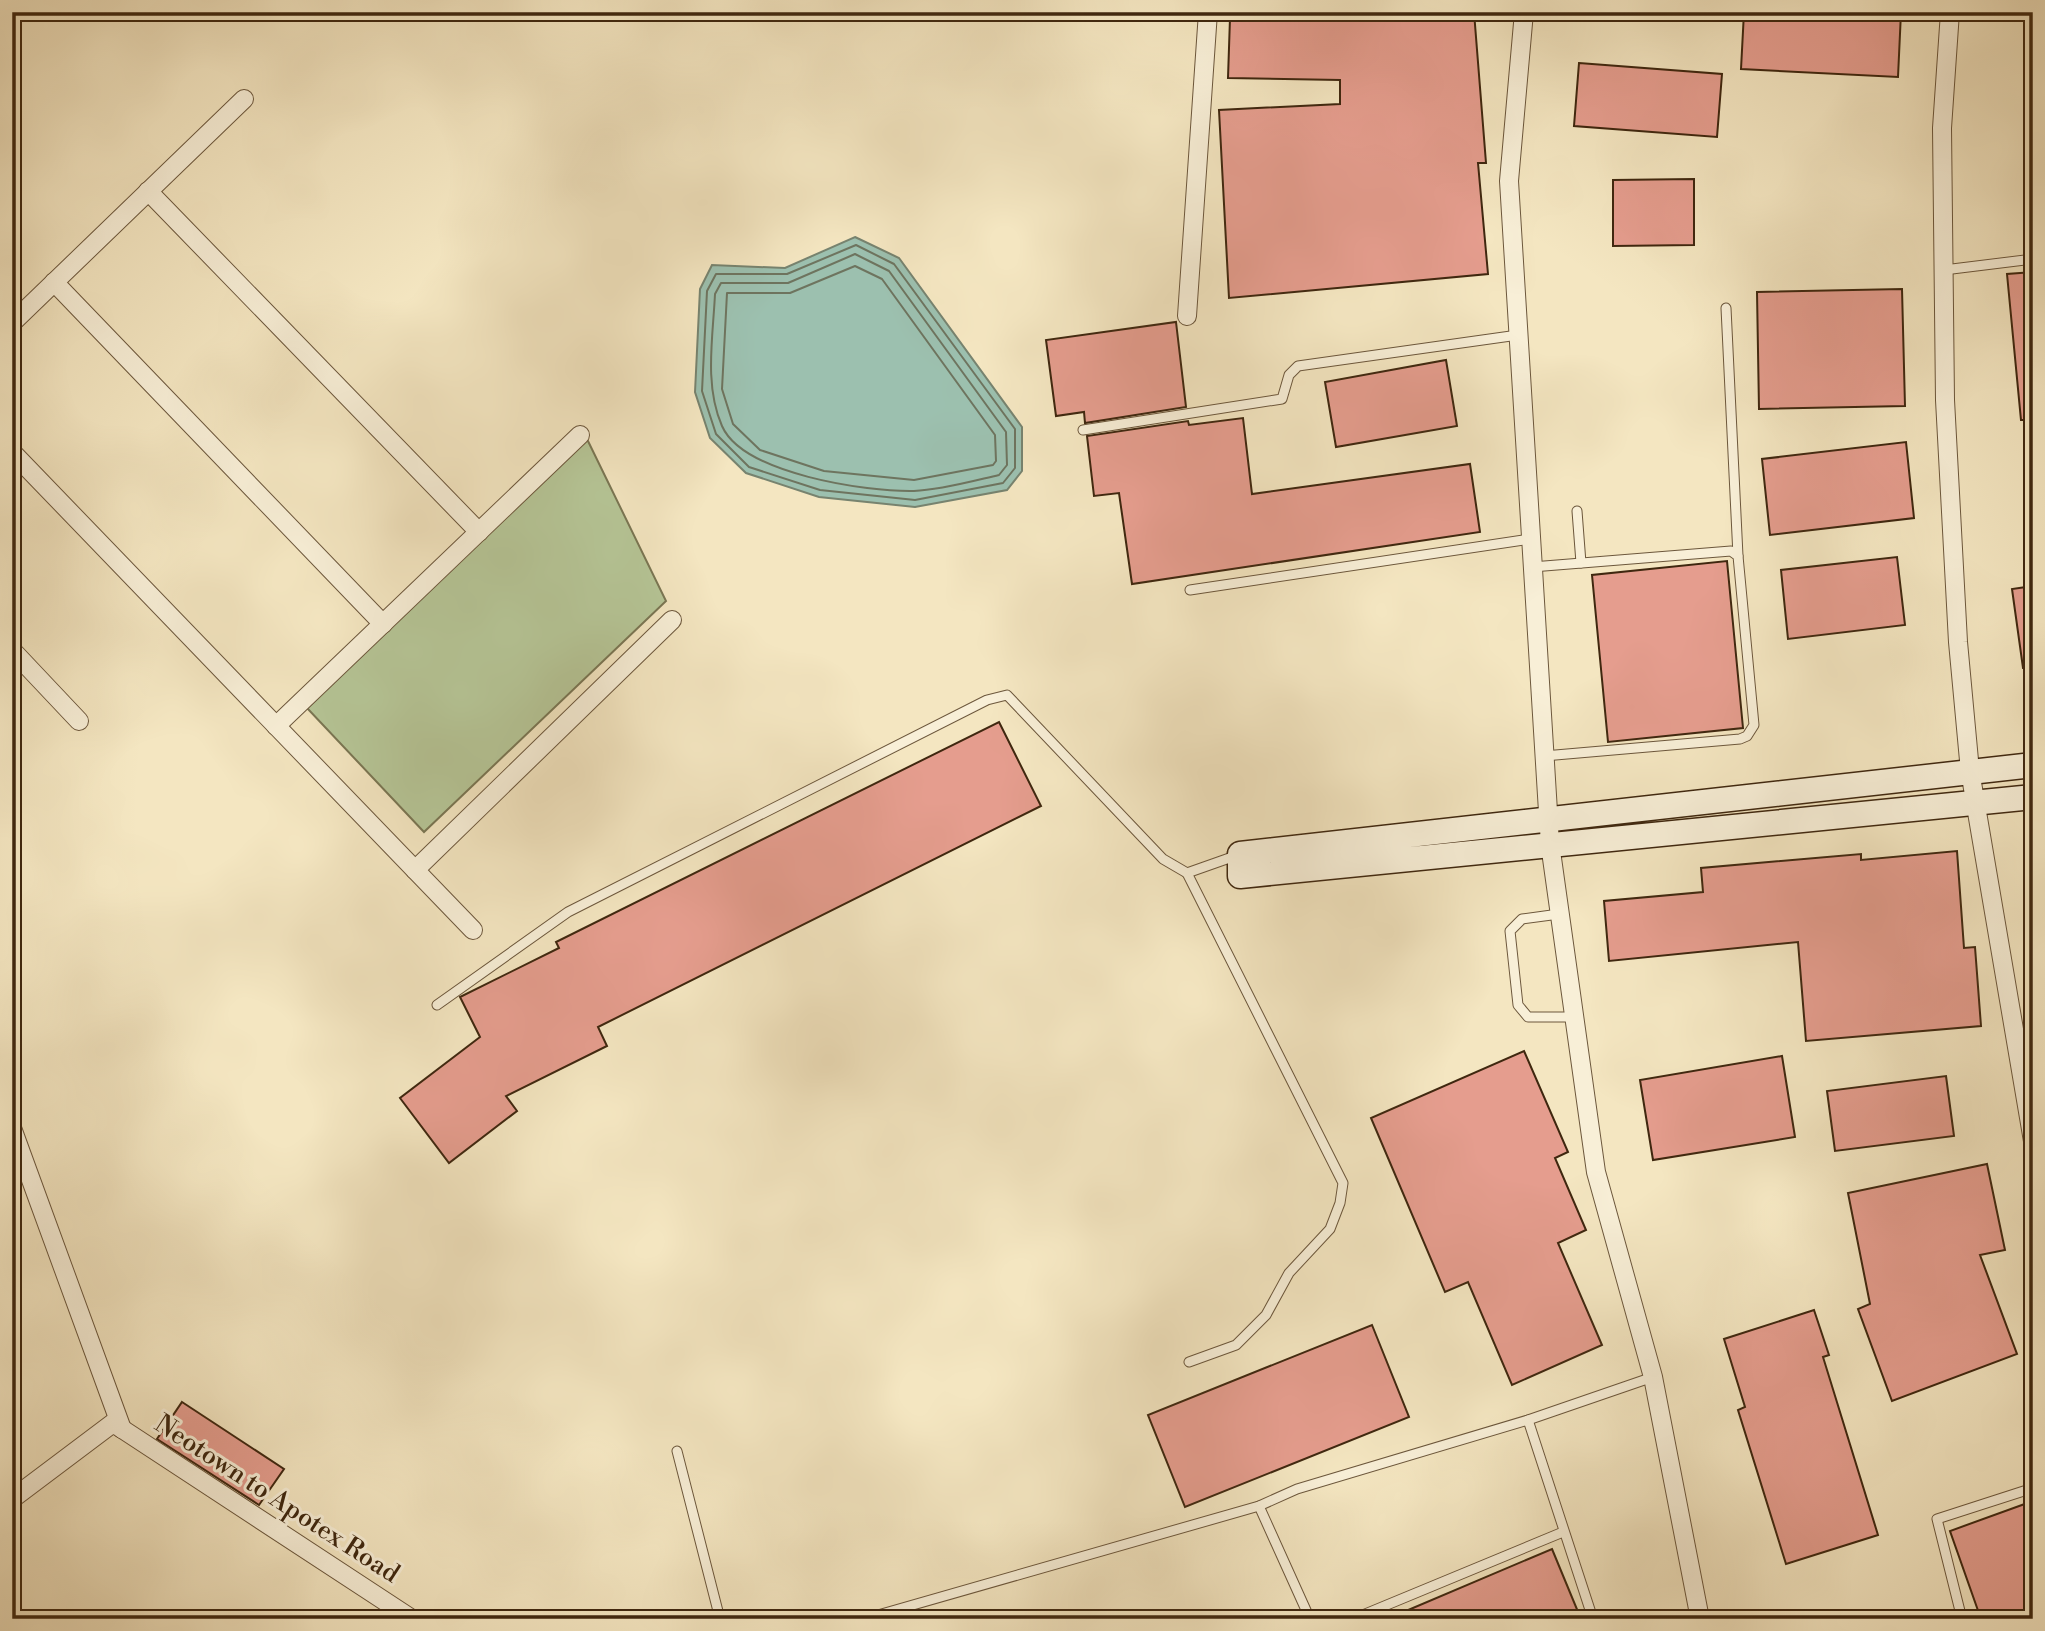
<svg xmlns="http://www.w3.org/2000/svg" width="2045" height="1631" font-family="'Libre Bodoni',serif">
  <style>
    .green { fill: #b6c697; stroke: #7a7653; stroke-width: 2 }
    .water { fill: #9cc0af; stroke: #77836f; stroke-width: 2 }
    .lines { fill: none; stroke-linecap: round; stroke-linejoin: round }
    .shore { stroke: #6e745f; stroke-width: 2 }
    .building { fill: #e59d8e; stroke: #3f270f; stroke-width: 2 }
    .lane-casing { stroke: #6c573c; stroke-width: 11 }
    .street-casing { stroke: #6c573c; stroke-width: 20 }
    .secondary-casing { stroke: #3f270f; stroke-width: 27 }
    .lane { stroke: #f8efd7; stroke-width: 9 }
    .street { stroke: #f8efd7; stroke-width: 18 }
    .secondary { stroke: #f8efd7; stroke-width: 24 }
    .labels { text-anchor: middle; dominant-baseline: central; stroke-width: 6; stroke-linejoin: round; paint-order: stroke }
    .street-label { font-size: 26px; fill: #3f270f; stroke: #f8efd7 }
  </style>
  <rect width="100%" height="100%" fill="#f4e6c1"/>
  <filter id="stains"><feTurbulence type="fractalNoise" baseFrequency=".00286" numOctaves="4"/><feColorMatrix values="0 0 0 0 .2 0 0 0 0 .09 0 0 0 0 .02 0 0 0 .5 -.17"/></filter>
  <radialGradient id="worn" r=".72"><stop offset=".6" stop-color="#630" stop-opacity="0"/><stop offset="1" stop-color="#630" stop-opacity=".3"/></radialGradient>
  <path class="green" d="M587,439l79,162 -242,231 -117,-124z"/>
  <path class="water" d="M855,237l44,21 123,169v44l-15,19 -92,17 -96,-10 -73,-24 -36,-35 -15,-46 5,-103 12,-24 73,3z"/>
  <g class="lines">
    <g class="shore">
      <path d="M856,245l38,19 121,165v39l-12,15 -88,17 -95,-10 -71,-23 -33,-33 -14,-43 5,-100 9,-17h71z"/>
      <path d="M855,254l34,17 117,161 1,33 -8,10c-26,6 -58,15 -85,16 -47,1 -171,-17 -192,-65 -18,-41 -9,-89 -7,-132l6,-11h67z"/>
      <path d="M855,266l27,13 113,156 1,26 -3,4 -79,15 -90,-9 -64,-21 -27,-26 -11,-35 5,-96h63z"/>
    </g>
  </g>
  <g class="building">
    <path d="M1326,12h148l12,151h-8l10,111 -259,24 -10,-188 121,-6v-24l-112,-2 2,-60 96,1z"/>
    <path d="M1744,12h157l-3,65 -157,-8z"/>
    <path d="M1579,63l143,11 -5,63 -143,-11z"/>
    <path d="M1694,179v66l-81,1v-66z"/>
    <path d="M2033,272v148h-12l-14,-146z"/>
    <path d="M1902,289l3,117 -146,3 -2,-117z"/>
    <path d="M1176,322l10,85 -101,16 -1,-11 -28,4 -10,-76z"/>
    <path d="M1446,360l11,66 -121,21 -11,-65z"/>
    <path d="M1243,418l9,76 218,-30 10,68 -348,52 -13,-91 -25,3 -7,-60 101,-15 1,4z"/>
    <path d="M1906,442l8,76 -144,17 -8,-76z"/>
    <path d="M1897,557l8,68 -117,14 -7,-69z"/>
    <path d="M1727,561l16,167 -135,14 -16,-167z"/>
    <path d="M2033,586v81l-10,1 -11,-79z"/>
    <path d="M999,722l42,84 -443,221 9,19 -101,50 11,15 -68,52 -49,-65 80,-61 -20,-40 99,-49 -3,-6z"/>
    <path d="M1957,851l7,97 11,-1 6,79 -175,15 -8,-99 -189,19 -5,-60 99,-9 -2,-24 160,-14v6z"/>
    <path d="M1524,1051l44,101 -13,6 31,72 -28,13 44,102 -90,40 -44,-103 -23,10 -74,-174z"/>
    <path d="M1782,1056l13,81 -142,23 -13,-80z"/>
    <path d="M1946,1076l8,60 -119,15 -8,-60z"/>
    <path d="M1987,1164l18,86 -25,5 37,99 -125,47 -34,-92 12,-5 -22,-111z"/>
    <path d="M1814,1310l15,45 -6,2 55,178 -92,29 -48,-154 7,-3 -21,-68z"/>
    <path d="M1372,1325l37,92 -224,90 -37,-92z"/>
    <path d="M182,1402l102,67 -25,36 -102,-66z"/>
    <path d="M2033,1501v118h-52l-31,-88z"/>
    <path d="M1552,1549l29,70h-194z"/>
  </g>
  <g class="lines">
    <defs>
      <g id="lane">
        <path d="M1944,270l89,-11"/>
        <path d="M1726,308l12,248"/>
        <path d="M1083,430l199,-31 7,-24 9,-9 220,-31"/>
        <path d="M1577,511l4,52"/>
        <path d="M1532,567l199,-16 7,5 16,169 -7,11 -7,3 -196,17"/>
        <path d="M1190,590l340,-51"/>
        <path d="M1187,873l156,310 -3,20 -10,26 -41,44 -23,42 -30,30 -47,17"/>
        <path d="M1559,914l-37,5 -12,12 8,74 10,12h46"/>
        <path d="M437,1005l131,-93 419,-212 20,-5 156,164 24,14 51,-18"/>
        <path d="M1528,1420l65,199"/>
        <path d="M677,1451l43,168"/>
        <path d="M1259,1506l51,113"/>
        <path d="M864,1619l395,-113 38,-17 231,-69 125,-43"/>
        <path d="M1353,1619l210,-87"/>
        <path d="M1962,1619l-25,-100 96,-31"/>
      </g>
      <g id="street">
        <path d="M1524,12l-15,169 41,663 46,328 57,205 47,242"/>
        <path d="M1950,12l-8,116 3,272 13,242 12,129 63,370"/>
        <path d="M148,191l331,341"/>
        <path d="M54,282l329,342"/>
        <path d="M1187,316l21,-304"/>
        <path d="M12,323l232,-224"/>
        <path d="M12,452l461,478"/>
        <path d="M12,650l67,71"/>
        <path d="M276,726l304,-291"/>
        <path d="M415,870l257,-250"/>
        <path d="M12,1128l110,301"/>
        <path d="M12,1499l101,-76 299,196"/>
      </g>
      <path id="secondary" d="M2033,765l-793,89v22l793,-79"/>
    </defs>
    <use href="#lane" class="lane-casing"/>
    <use href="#street" class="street-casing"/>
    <use href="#secondary" class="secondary-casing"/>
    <use href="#lane" class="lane"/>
    <use href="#street" class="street"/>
    <use href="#secondary" class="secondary"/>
  </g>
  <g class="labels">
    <g class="street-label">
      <text transform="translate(277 1499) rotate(33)">Neotown to Apotex Road</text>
    </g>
  </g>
  <rect width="2045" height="1631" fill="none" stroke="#f4e6c1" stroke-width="42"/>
  <rect x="14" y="14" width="2017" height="1603" fill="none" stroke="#3f270f" stroke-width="3.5"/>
  <rect x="21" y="21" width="2003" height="1589" fill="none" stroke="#3f270f" stroke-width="2"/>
  <rect width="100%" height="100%" filter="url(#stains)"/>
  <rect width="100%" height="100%" fill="url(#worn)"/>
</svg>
